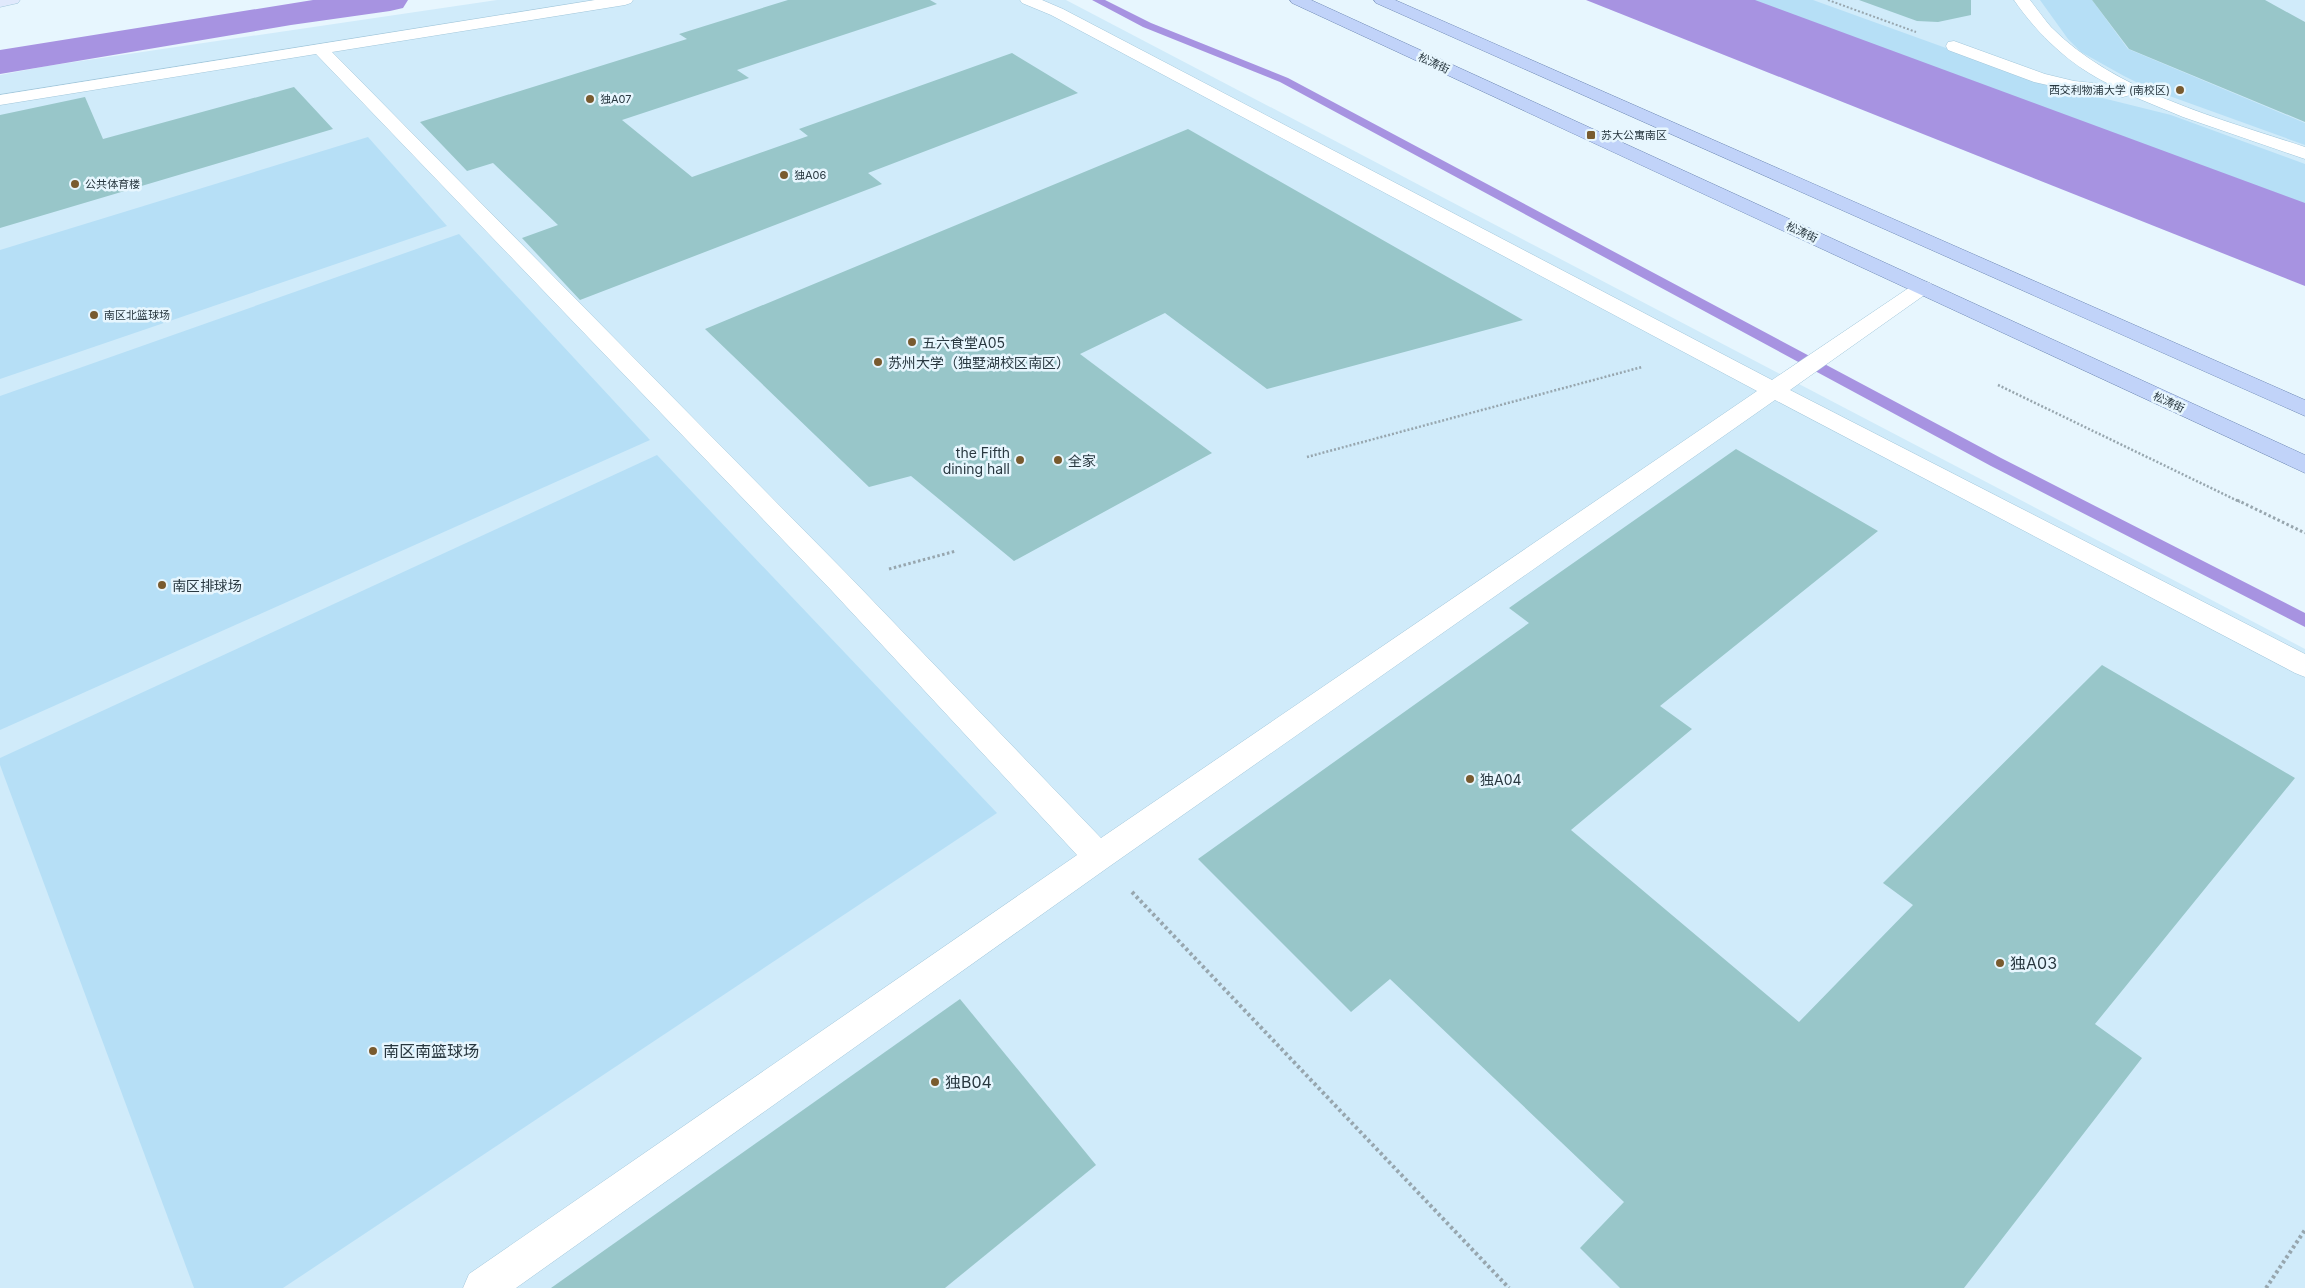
<svg xmlns="http://www.w3.org/2000/svg" width="2305" height="1288" font-family="Inter,'Noto Sans SC',sans-serif">
  <style>
    .built { fill: #d0ebfa }
    .green { fill: #b6dff6 }
    .water { fill: #a793e1 }
    .lines { fill: none; stroke-linecap: round; stroke-linejoin: round }
    .stream { fill: #a793e1; fill-rule: evenodd }
    .canal { fill: #a793e1; fill-rule: evenodd }
    .building { fill: #98c6c9 }
    .lane-casing { stroke: #a1c6da; stroke-width: 1 }
    .secondary-casing { stroke: #a1c6da; stroke-width: 1 }
    .primary-casing { stroke: #708ab6; stroke-width: 1 }
    .path-far3 { stroke: #97a6ae; stroke-width: 2; stroke-dasharray: 2 2; stroke-linecap: butt }
    .path-far2 { stroke: #97a6ae; stroke-width: 2.5; stroke-dasharray: 2 2; stroke-linecap: butt }
    .path-far1 { stroke: #97a6ae; stroke-width: 3; stroke-dasharray: 2.5 2.5; stroke-linecap: butt }
    .path { stroke: #97a6ae; stroke-width: 4; stroke-dasharray: 3 3; stroke-linecap: butt }
    .lane { fill: #fff; fill-rule: evenodd }
    .secondary { fill: #e0e9fc; fill-rule: evenodd }
    .primary { fill: #c1d3f9; fill-rule: evenodd }
    .poi-dot { fill: #795b2f; stroke: #e7f6fe; stroke-width: 2 }
    .labels { text-anchor: middle; dominant-baseline: central; stroke-width: 5; stroke-linejoin: round; paint-order: stroke }
    .far-street-label { font-size: 11px; fill: #293840; stroke: #e7f6fe }
    .far-poi-label { font-size: 11px; fill: #293840; stroke: #e7f6fe; text-anchor: start }
    .poi-label { font-size: 14px; fill: #293840; stroke: #e7f6fe; text-anchor: start }
    .near-poi-label { font-size: 16px; fill: #293840; stroke: #e7f6fe; text-anchor: start }
  </style>
  <rect width="100%" height="100%" fill="#e7f6fe"/>
  <g class="built">
    <path d="M497,0h569l1239,649v639h-2305v-1213l47,-9z"/>
    <path d="M1805,0h500v181z"/>
  </g>
  <g class="green">
    <path d="M1751,0h62l233,84 125,31 134,49v44z"/>
    <path d="M2040,0h52l36,49 177,74v22l-155,-56 -26,-13 -43,-24 -13,-13z"/>
    <path d="M368,137l79,89 -447,153v-129z"/>
    <path d="M459,234l191,206 -650,290v-334z"/>
    <path d="M657,455l340,358 -714,475h-89l-194,-523v-7z"/>
  </g>
  <path class="water" d="M1586,0h169l550,203v83z"/>
  <g class="lines">
    <path class="stream" d="M1092,0h13l46,23 137,55 713,380 304,155v14l-314,-161 -711,-384 -137,-55z"/>
    <path class="canal" d="M313,0h95l-5,8 -13,3 -99,14 -291,49v-24z"/>
  </g>
  <g class="building">
    <path d="M788,0h142l7,4 -200,66 12,8 -127,42 70,57 116,-41 -9,-7 213,-76 66,40 -210,80 14,11 -302,116 -58,-62 36,-13 -65,-62 -26,8 -47,-49 267,-83 -8,-5z"/>
    <path d="M1859,0h112v15l-33,7 -21,-1z"/>
    <path d="M2092,0h173l40,22v100l-176,-73z"/>
    <path d="M294,87l39,42 -333,99v-113l85,-18 18,42z"/>
    <path d="M1188,129l335,191 -256,69 -102,-76 -85,41 132,99 -198,108 -103,-85 -42,11 -164,-158z"/>
    <path d="M1736,449l142,82 -218,175 32,23 -121,101 228,192 114,-117 -30,-22 219,-218 193,113 -200,246 47,34 -178,230h-344l-40,-40 44,-46 -234,-223 -39,33 -153,-153 331,-236 -20,-15z"/>
    <path d="M960,999l136,166 -151,123h-394z"/>
  </g>
  <g class="lines">
    <defs>
      <g id="lane">
        <path d="M595,0h38l-2,3 -6,2 -293,47 517,524 252,262 656,-447 -706,-376 -29,-12 -2,-3h22l21,9 709,371 144,-97 7,-2 7,2 4,4 -4,4 -140,99 515,264v23l-10,-4 -520,-273 -665,466 -594,422h-53l6,-14 608,-419 -246,-265 -515,-536 -316,51v-10z"/>
        <path d="M2014,0h16c7,9 14,19 21,27 64,65 170,92 254,120v12l-122,-42 -53,-22 -7,2 -49,-6 -40,-9 -86,-32 -2,-4 2,-4 6,-1 91,33 29,7 37,4c-40,-19 -72,-49 -97,-85z"/>
      </g>
      <path id="secondary" d="M0,0h20l-2,3 -18,4z"/>
      <g id="primary">
        <path d="M1290,0h21l994,455v18l-1013,-470z"/>
        <path d="M1374,0h21l910,400v16l-929,-413z"/>
      </g>
    </defs>
    <use href="#lane" class="lane-casing"/>
    <use href="#secondary" class="secondary-casing"/>
    <use href="#primary" class="primary-casing"/>
    <path class="path-far3" d="M1828,0l88,32"/>
    <g class="path-far2">
      <path d="M1998,385l242,117"/>
      <path d="M1307,457l335,-90"/>
    </g>
    <g class="path-far1">
      <path d="M2237,500l68,33"/>
      <path d="M889,569l67,-18"/>
    </g>
    <g class="path">
      <path d="M1132,892l377,396"/>
      <path d="M2266,1288l39,-58"/>
    </g>
    <use href="#lane" class="lane"/>
    <use href="#secondary" class="secondary"/>
    <use href="#primary" class="primary"/>
  </g>
  <g class="poi-dot">
    <circle cx="2180" cy="90" r="5"/>
    <circle cx="590" cy="99" r="5"/>
    <rect x="1586" y="130" width="10" height="10" rx="2.5"/>
    <circle cx="784" cy="175" r="5"/>
    <circle cx="75" cy="184" r="5"/>
    <circle cx="94" cy="315" r="5"/>
    <circle cx="912" cy="342" r="5"/>
    <circle cx="878" cy="362" r="5"/>
    <circle cx="1020" cy="460" r="5"/>
    <circle cx="1058" cy="460" r="5"/>
    <circle cx="162" cy="585" r="5"/>
    <circle cx="1470" cy="779" r="5"/>
    <circle cx="2000" cy="963" r="5"/>
    <circle cx="373" cy="1051" r="5"/>
    <circle cx="935" cy="1082" r="5"/>
  </g>
  <g class="labels">
    <g class="far-street-label">
      <text transform="translate(1434 63) rotate(25)">松涛街</text>
      <text transform="translate(1802 232) rotate(25)">松涛街</text>
      <text transform="translate(2169 402) rotate(25)">松涛街</text>
    </g>
    <g class="far-poi-label">
      <text x="2170" y="90" text-anchor="end">西交利物浦大学 (南校区)</text>
      <text x="600" y="99">独A07</text>
      <text x="1601" y="135">苏大公寓南区</text>
      <text x="794" y="175">独A06</text>
      <text x="85" y="184">公共体育楼</text>
      <text x="104" y="315">南区北篮球场</text>
    </g>
    <g class="poi-label">
      <text x="922" y="342">五六食堂A05</text>
      <text x="888" y="362">苏州大学（独墅湖校区南区）</text>
      <text x="1010" y="452" text-anchor="end">the Fifth<tspan x="1010" dy="16">dining hall</tspan></text>
      <text x="1068" y="460">全家</text>
      <text x="172" y="585">南区排球场</text>
      <text x="1480" y="779">独A04</text>
    </g>
    <g class="near-poi-label">
      <text x="2010" y="963">独A03</text>
      <text x="383" y="1051">南区南篮球场</text>
      <text x="945" y="1082">独B04</text>
    </g>
  </g>
</svg>
